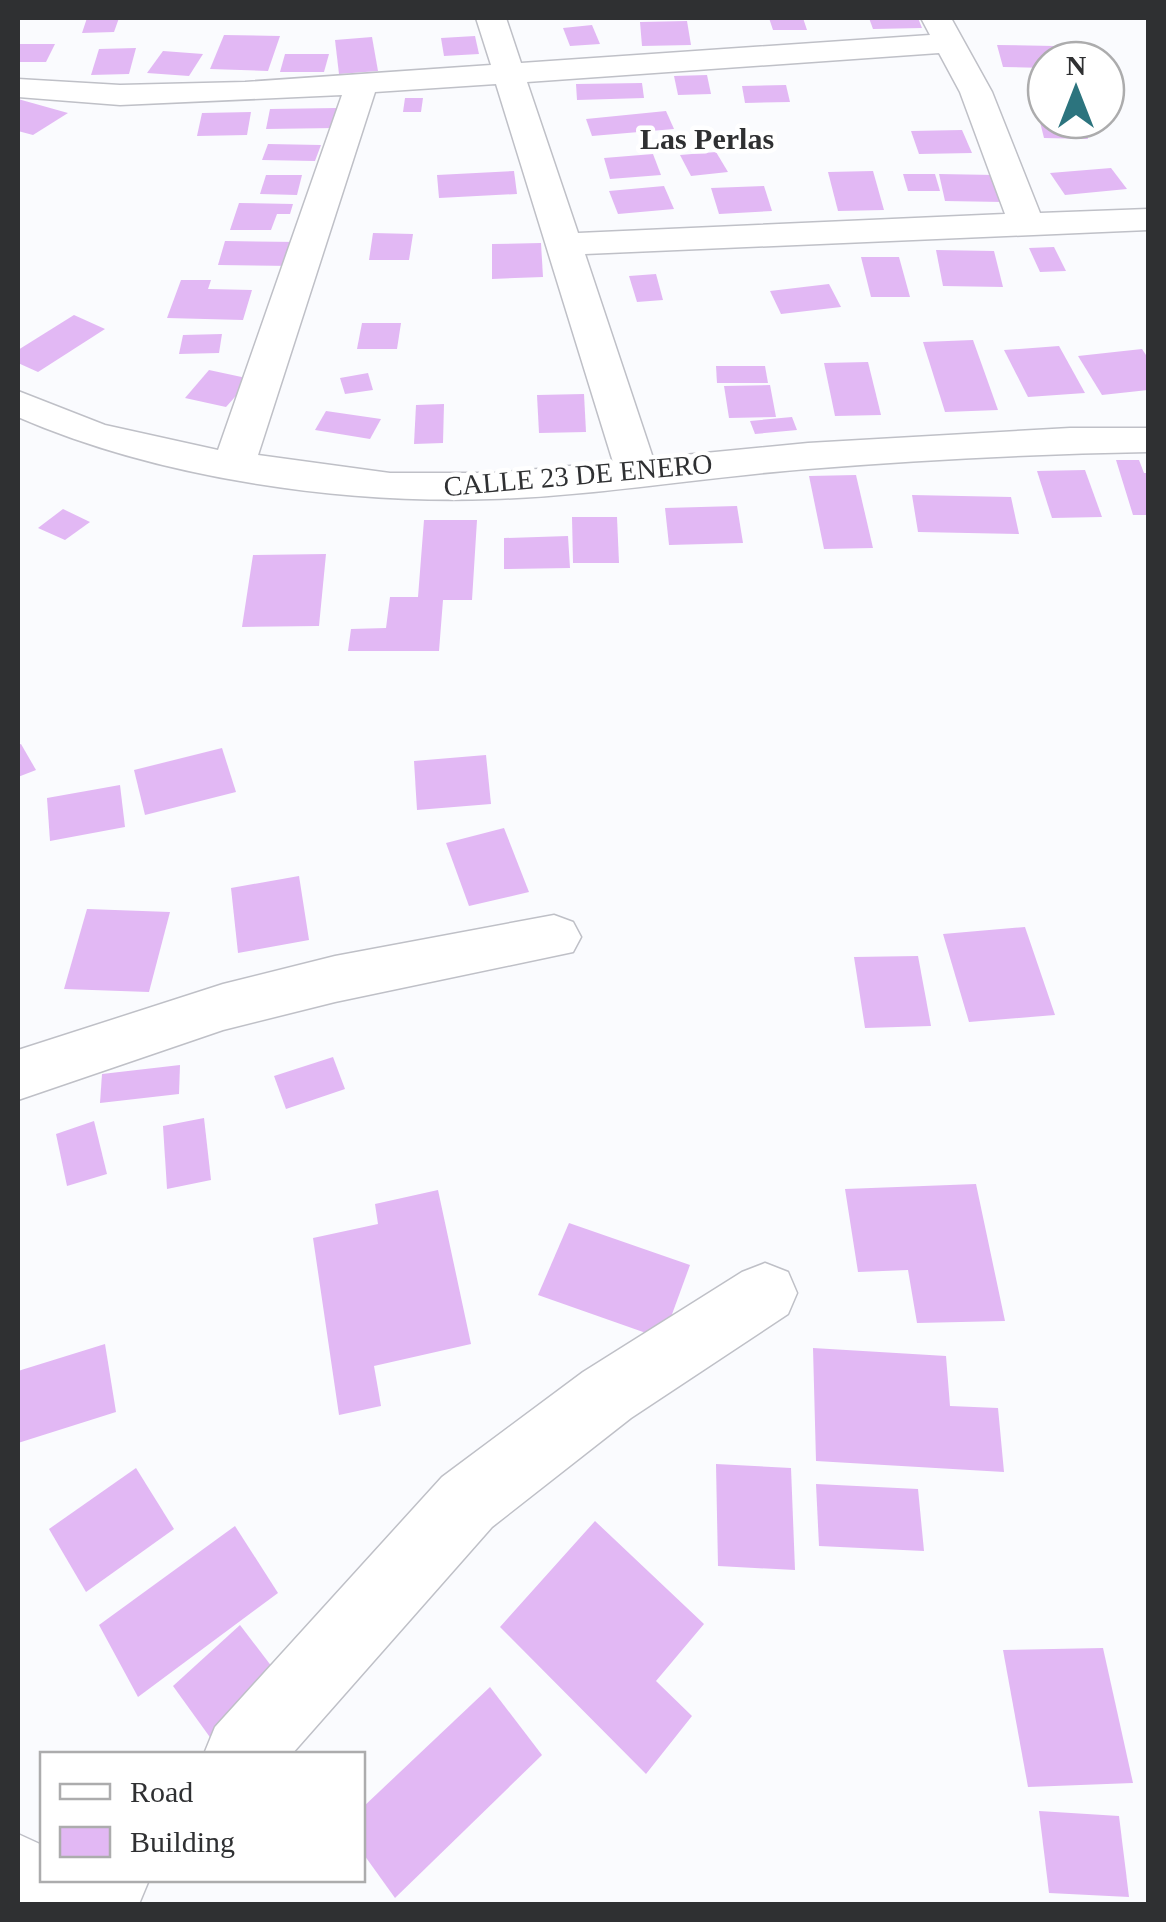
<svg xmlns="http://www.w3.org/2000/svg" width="1166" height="1922" font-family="'Times New Roman',serif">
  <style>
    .building { fill: #e2b8f4 }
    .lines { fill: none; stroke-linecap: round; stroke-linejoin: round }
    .minor-casing { stroke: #bfc0c7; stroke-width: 3 }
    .minor { fill: #fff; fill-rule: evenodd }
    .labels { text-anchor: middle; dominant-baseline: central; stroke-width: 9; stroke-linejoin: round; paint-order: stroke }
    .far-street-label { font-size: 28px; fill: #2f3032; stroke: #fff }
    .far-neighbourhood-label { font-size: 30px; font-weight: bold; fill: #2f3032; stroke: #fff }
  </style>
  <rect width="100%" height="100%" fill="#fafbfe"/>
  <g class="building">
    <path d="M87,18h32l-5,14 -32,1z"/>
    <path d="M769,18h34l4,12h-34z"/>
    <path d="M869,18h49l4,10 -49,1z"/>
    <path d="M687,21l4,24 -49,1 -2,-24z"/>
    <path d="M592,25l8,19 -30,2 -7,-18z"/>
    <path d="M224,35l56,1 -12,35 -58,-2z"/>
    <path d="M475,36l4,18 -35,2 -3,-18z"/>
    <path d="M372,37l6,34 -39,3 -4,-34z"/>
    <path d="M18,44h37l-9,18h-28z"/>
    <path d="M997,45l57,1 5,14h-13v8l-43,-1z"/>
    <path d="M136,48l-7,26 -38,1 8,-26z"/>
    <path d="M163,51l40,3 -14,22 -42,-3z"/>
    <path d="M285,54h44l-5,18h-44z"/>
    <path d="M707,75l4,19 -33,1 -4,-19z"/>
    <path d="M642,83l2,15 -67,2 -1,-16z"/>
    <path d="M786,85l4,17 -45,1 -3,-17z"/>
    <path d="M405,98h18l-2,14h-18z"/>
    <path d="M18,99l50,14 -35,22 -15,-4z"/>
    <path d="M337,108l-2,20 -69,1 4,-20z"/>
    <path d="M666,111l8,18 -82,7 -6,-17z"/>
    <path d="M251,112l-4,23 -50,1 5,-23z"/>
    <path d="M1040,122l43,1 5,16 -44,-1z"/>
    <path d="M962,130l10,23 -53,1 -8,-23z"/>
    <path d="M268,144l53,1 -6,16 -53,-1z"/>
    <path d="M716,152l12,20 -37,4 -11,-21z"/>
    <path d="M653,154l8,21 -51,4 -6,-21z"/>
    <path d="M1111,168l16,21 -62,6 -15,-22z"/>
    <path d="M514,171l3,23 -78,4 -2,-23z"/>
    <path d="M873,171l11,39 -46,1 -10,-39z"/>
    <path d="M903,174h32l5,17h-32z"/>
    <path d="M939,174l56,1 8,27 -58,-1z"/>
    <path d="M266,175h36l-5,20 -37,-1z"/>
    <path d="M664,186l10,23 -56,5 -9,-23z"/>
    <path d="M764,186l8,25 -53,3 -8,-26z"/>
    <path d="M239,203l54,1 -3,10h-13l-6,16h-41z"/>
    <path d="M373,233l40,1 -4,26h-40z"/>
    <path d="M225,241l74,1 -6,24 -75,-1z"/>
    <path d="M541,243l2,34 -51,2v-35z"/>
    <path d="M1054,247l12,24 -26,1 -11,-24z"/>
    <path d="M936,250l58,1 9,36 -60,-1z"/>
    <path d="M861,257h38l11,40h-39z"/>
    <path d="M656,274l7,26 -26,2 -8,-26z"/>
    <path d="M181,280h30l-3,9 44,1 -9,30 -76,-2z"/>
    <path d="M829,284l12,23 -60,7 -11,-23z"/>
    <path d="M74,315l31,14 -67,43 -20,-9v-13z"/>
    <path d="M362,323h39l-4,26h-40z"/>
    <path d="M222,334l-3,19 -40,1 4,-19z"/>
    <path d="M973,340l25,70 -53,2 -22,-70z"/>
    <path d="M1059,346l26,47 -57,4 -24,-47z"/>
    <path d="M1142,349l6,9v32l-46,5 -24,-39z"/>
    <path d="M868,362l13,53 -46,1 -11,-53z"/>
    <path d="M716,366h49l3,17h-51z"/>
    <path d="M209,370l42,9 -25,28 -41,-9z"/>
    <path d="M368,373l5,17 -28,4 -5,-16z"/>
    <path d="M770,385l6,32 -47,1 -5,-32z"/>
    <path d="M584,394l2,38 -47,1 -2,-38z"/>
    <path d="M444,404l-1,39 -29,1 2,-39z"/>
    <path d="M326,411l55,8 -11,20 -55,-9z"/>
    <path d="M792,417l5,13 -42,4 -5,-13z"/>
    <path d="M1116,460h23l5,13h4v42h-15z"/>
    <path d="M1085,470l17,47 -50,1 -15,-47z"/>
    <path d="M856,475l17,73 -49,1 -15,-73z"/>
    <path d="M912,495l99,2 8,37 -101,-2z"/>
    <path d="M737,506l6,37 -74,2 -4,-37z"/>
    <path d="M63,509l27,13 -25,18 -27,-12z"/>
    <path d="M572,517h45l2,46h-46z"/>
    <path d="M424,520h53l-5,80h-29l-4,51h-91l3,-22 35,-1 4,-31h28z"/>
    <path d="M568,536l2,32 -66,1v-31z"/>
    <path d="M326,554l-7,72 -77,1 11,-72z"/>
    <path d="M21,744l15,26 -18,7v-32z"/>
    <path d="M222,748l14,44 -91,23 -11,-45z"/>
    <path d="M486,755l5,49 -74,6 -3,-49z"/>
    <path d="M120,785l5,42 -75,14 -3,-43z"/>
    <path d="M504,828l25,64 -60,14 -23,-63z"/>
    <path d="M299,876l10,64 -71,13 -7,-65z"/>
    <path d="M87,909l83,3 -21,80 -85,-3z"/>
    <path d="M1025,927l30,88 -86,7 -26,-88z"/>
    <path d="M918,956l13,70 -66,2 -11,-71z"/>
    <path d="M333,1057l12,32 -59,20 -12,-33z"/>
    <path d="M180,1065l-1,29 -79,9 2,-29z"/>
    <path d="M204,1118l7,62 -44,9 -4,-63z"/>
    <path d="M94,1121l13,53 -40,12 -11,-52z"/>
    <path d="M976,1184l29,137 -88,2 -9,-53 -50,2 -13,-83z"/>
    <path d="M438,1190l33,154 -97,22 7,40 -42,9 -26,-177 65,-14 -3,-20z"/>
    <path d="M569,1223l121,42 -27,74 -125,-44z"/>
    <path d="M105,1344l11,68 -98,31v-72z"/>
    <path d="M813,1348l133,8 4,50 48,2 6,64 -188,-11z"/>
    <path d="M716,1464l75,4 4,102 -77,-4z"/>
    <path d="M136,1468l38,61 -88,63 -37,-63z"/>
    <path d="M816,1484l102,5 6,62 -105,-5z"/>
    <path d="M595,1521l109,103 -48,57 36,35 -46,58 -146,-147z"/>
    <path d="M235,1526l43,67 -140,104 -39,-72z"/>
    <path d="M240,1625l45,59 -68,63 -44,-61z"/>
    <path d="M1103,1648l30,135 -105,4 -25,-137z"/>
    <path d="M490,1687l52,68 -147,143 -33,-46v-44z"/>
    <path d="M1039,1811l80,5 10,81 -80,-4z"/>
  </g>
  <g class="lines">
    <defs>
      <g id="minor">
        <path d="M476,18h30l15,45 409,-28 -9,-17h30l41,74 48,121 108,-4v21l-563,24 68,204 155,-15 262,-15h78v24c-113,2 -227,8 -340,17 -105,8 -211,27 -317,30 -152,5 -333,-21 -473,-82v-26l87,34 113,25 124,-355 -222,10 -102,-8v-18l102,6 125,-3 246,-17zM939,53l21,39 45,122 -427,19 -51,-151zM496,84l117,378 -119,11h-104l-132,-18 117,-363z"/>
        <path d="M554,915l19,7 8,15 -8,15 -238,50 -112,28 -205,70v-50l205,-66 112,-28z"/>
        <path d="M765,1263l23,9 9,21 -9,21 -157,104 -139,109 -200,227h-88l11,-27 227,-250 141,-105 159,-100z"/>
        <path d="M18,1834l24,11v35h107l-10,24h-121z"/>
      </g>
    </defs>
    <use href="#minor" class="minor-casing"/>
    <use href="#minor" class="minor"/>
  </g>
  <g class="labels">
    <g class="far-street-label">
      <text transform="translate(578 475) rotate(-5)">CALLE 23 DE ENERO</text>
    </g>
    <g class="far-neighbourhood-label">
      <text x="707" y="138">Las Perlas</text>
    </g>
  </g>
  <rect width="1166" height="1922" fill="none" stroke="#2f3032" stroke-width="40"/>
  <rect x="40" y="1752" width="325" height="130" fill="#ffffff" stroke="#acacad" stroke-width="2.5"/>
  <rect x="60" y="1784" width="50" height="15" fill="#ffffff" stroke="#acacad" stroke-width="2.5"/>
  <text x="130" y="1802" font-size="30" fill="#2f3032">Road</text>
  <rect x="60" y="1827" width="50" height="30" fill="#e2b8f4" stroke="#acacad" stroke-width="2.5"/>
  <text x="130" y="1852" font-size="30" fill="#2f3032">Building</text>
  <g transform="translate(1076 90)"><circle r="48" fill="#ffffff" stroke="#acacad" stroke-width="2.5"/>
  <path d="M0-8L18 38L0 25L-18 38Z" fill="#2c747e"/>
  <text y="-15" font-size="28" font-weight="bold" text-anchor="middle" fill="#2f3032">N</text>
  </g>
</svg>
